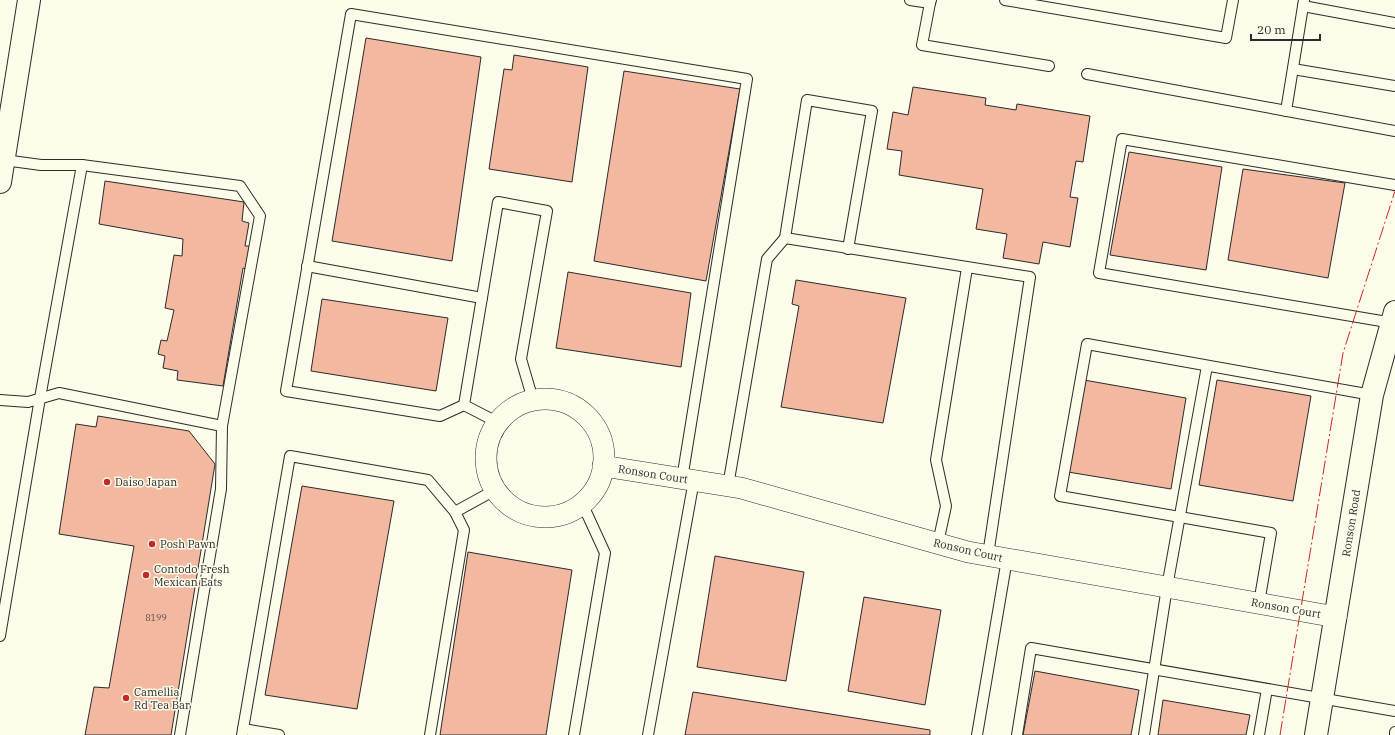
<svg xmlns="http://www.w3.org/2000/svg" width="1395" height="735" font-family="'IBM Plex Serif',serif">
  <style>
    .building { fill: #f2b8a0; stroke: #2b2b2b }
    .lines { fill: none; stroke-linecap: round; stroke-linejoin: round }
    .service-casing { stroke: #2b2b2b; stroke-width: 12 }
    .minor-casing { stroke: #2b2b2b; stroke-width: 22 }
    .tertiary-casing { stroke: #2b2b2b; stroke-width: 24 }
    .primary-casing { stroke: #2b2b2b; stroke-width: 24 }
    .service { stroke: #fdfbea; stroke-width: 10 }
    .minor { stroke: #fdfbea; stroke-width: 21 }
    .tertiary { stroke: #fdfbea; stroke-width: 22 }
    .primary { stroke: #fdfbea; stroke-width: 22 }
    .power { stroke: #c62828; stroke-width: 1; stroke-dasharray: 14 3 2 3; stroke-linecap: butt }
    .poi-dot { fill: #c62828; stroke: #fdfbea; stroke-width: 1.5 }
    .labels { text-anchor: middle; dominant-baseline: central; stroke-width: 3; stroke-linejoin: round; paint-order: stroke }
    .number-label { font-size: 9px; fill: #5d4e48 }
    .street-label { font-size: 11px; fill: #2b2b2b; stroke: #fdfbea }
    .poi-label { font-size: 11px; fill: #2b2b2b; stroke: #fdfbea; text-anchor: start }
  </style>
  <rect width="100%" height="100%" fill="#fdfbea"/>
  <g class="building">
    <path d="M366,38l115,19 -29,204 -120,-20z"/>
    <path d="M514,55l74,12 -16,115 -83,-13 15,-100 8,1z"/>
    <path d="M624,71l116,18 -34,192 -112,-20z"/>
    <path d="M913,87l73,11 -1,7 31,5 1,-6 73,12 -7,46 -7,-1 -6,36 8,1 -8,49 -27,-5 -4,22 -36,-6 4,-24 -31,-5 7,-40 -84,-14 3,-24 -15,-2 6,-37 15,3z"/>
    <path d="M1129,152l93,15 -16,103 -96,-15z"/>
    <path d="M1243,169l102,14 -17,95 -100,-18z"/>
    <path d="M105,181l139,21 -2,19 7,2 -4,23h8l-4,24 -6,-2 -20,118 -46,-6 1,-9 -15,-3 2,-12 -7,-2 3,-14 6,1 7,-31 -9,-2 9,-53 8,1 1,-17 -84,-15z"/>
    <path d="M568,272l123,21 -10,74 -125,-19z"/>
    <path d="M796,280l110,18 -23,125 -102,-16 18,-101 -7,-2z"/>
    <path d="M322,299l126,19 -12,73 -125,-20z"/>
    <path d="M1084,380l102,18 -15,91 -103,-17z"/>
    <path d="M1217,380l94,16 -18,105 -94,-16z"/>
    <path d="M98,416l91,15 26,33 -44,271h-86l9,-48 15,1 25,-142 -75,-12 17,-110 20,3z"/>
    <path d="M302,486l92,15 -37,208 -92,-14z"/>
    <path d="M468,552l104,18 -26,165h-106z"/>
    <path d="M715,556l89,16 -18,109 -89,-14z"/>
    <path d="M864,597l77,13 -16,95 -77,-14z"/>
    <path d="M1035,671l104,19 -8,45h-108z"/>
    <path d="M693,692l237,38v5h-245z"/>
    <path d="M1163,700l87,15 -4,20h-88z"/>
  </g>
  <g class="lines">
    <defs>
      <g id="service">
        <path d="M910,0l20,3 1,-3"/>
        <path d="M1005,0l221,38 7,-38"/>
        <path d="M930,3l-8,42 127,21"/>
        <path d="M1303,6l92,17"/>
        <path d="M1293,69l102,17"/>
        <path d="M1087,74l308,57"/>
        <path d="M1286,111l18,-111"/>
        <path d="M4,160l37,5h41l158,21 20,30 -38,210 -1,63 -41,246"/>
        <path d="M785,238l22,-138 65,11 -24,138"/>
        <path d="M307,266l175,32"/>
        <path d="M1393,323l-294,-50 23,-134 273,46"/>
        <path d="M0,400l28,2 31,-9 163,33"/>
        <path d="M464,405l-24,11 -154,-25 65,-377 396,65 -65,400"/>
        <path d="M497,422l-33,-17 34,-203 49,9 -26,148 12,41"/>
        <path d="M728,486l39,-227 18,-21 245,39 -42,278"/>
        <path d="M938,543l8,-37 -10,-46 31,-192"/>
        <path d="M1259,603l12,-70 -211,-37 27,-152 285,51"/>
        <path d="M0,636l40,-238 42,-233"/>
        <path d="M243,729l36,6"/>
        <path d="M242,735l48,-279 138,24 27,32 40,-22"/>
        <path d="M430,735l34,-205 -9,-18"/>
        <path d="M574,735l31,-182 -23,-50"/>
        <path d="M648,735l46,-255"/>
        <path d="M977,735l30,-176"/>
        <path d="M1017,735l14,-87 364,63"/>
        <path d="M1144,735l23,-148 40,-221"/>
        <path d="M1259,735l8,-46"/>
        <path d="M1395,735v-3"/>
      </g>
      <g id="minor">
        <circle cx="545" cy="458" r="59"/>
        <path d="M603,466l138,22 227,64 368,65"/>
      </g>
      <path id="tertiary" d="M1316,735l56,-340 23,-83"/>
      <path id="primary" d="M0,182l29,-182"/>
    </defs>
    <use href="#service" class="service-casing"/>
    <use href="#minor" class="minor-casing"/>
    <use href="#tertiary" class="tertiary-casing"/>
    <use href="#primary" class="primary-casing"/>
    <use href="#service" class="service"/>
    <use href="#minor" class="minor"/>
    <use href="#tertiary" class="tertiary"/>
    <use href="#primary" class="primary"/>
    <path class="power" d="M1280,735l63,-382 52,-162"/>
  </g>
  <g class="poi-dot">
    <circle cx="107" cy="482" r="4"/>
    <circle cx="152" cy="544" r="4"/>
    <circle cx="146" cy="575" r="4"/>
    <circle cx="126" cy="698" r="4"/>
  </g>
  <g class="labels">
    <g class="number-label">
      <text x="156" y="617">8199</text>
    </g>
    <g class="street-label">
      <text transform="translate(653 474) rotate(9)">Ronson Court</text>
      <text transform="translate(1351 523) rotate(-81)">Ronson Road</text>
      <text transform="translate(968 550) rotate(13)">Ronson Court</text>
      <text transform="translate(1286 608) rotate(10)">Ronson Court</text>
    </g>
    <g class="poi-label">
      <text x="115" y="482">Daiso Japan</text>
      <text x="160" y="544">Posh Pawn</text>
      <text x="154" y="569">Contodo Fresh<tspan x="154" dy="13">Mexican Eats</tspan></text>
      <text x="134" y="692">Camellia<tspan x="134" dy="13">Rd Tea Bar</tspan></text>
    </g>
  </g>
  <path d="M1251 34v6h69v-6" fill="none" stroke="#2b2b2b" stroke-width="2"/>
  <text x="1257" y="34" font-size="12" fill="#2b2b2b" stroke="#fdfbea" stroke-width="3" paint-order="stroke">20 m</text>
</svg>
